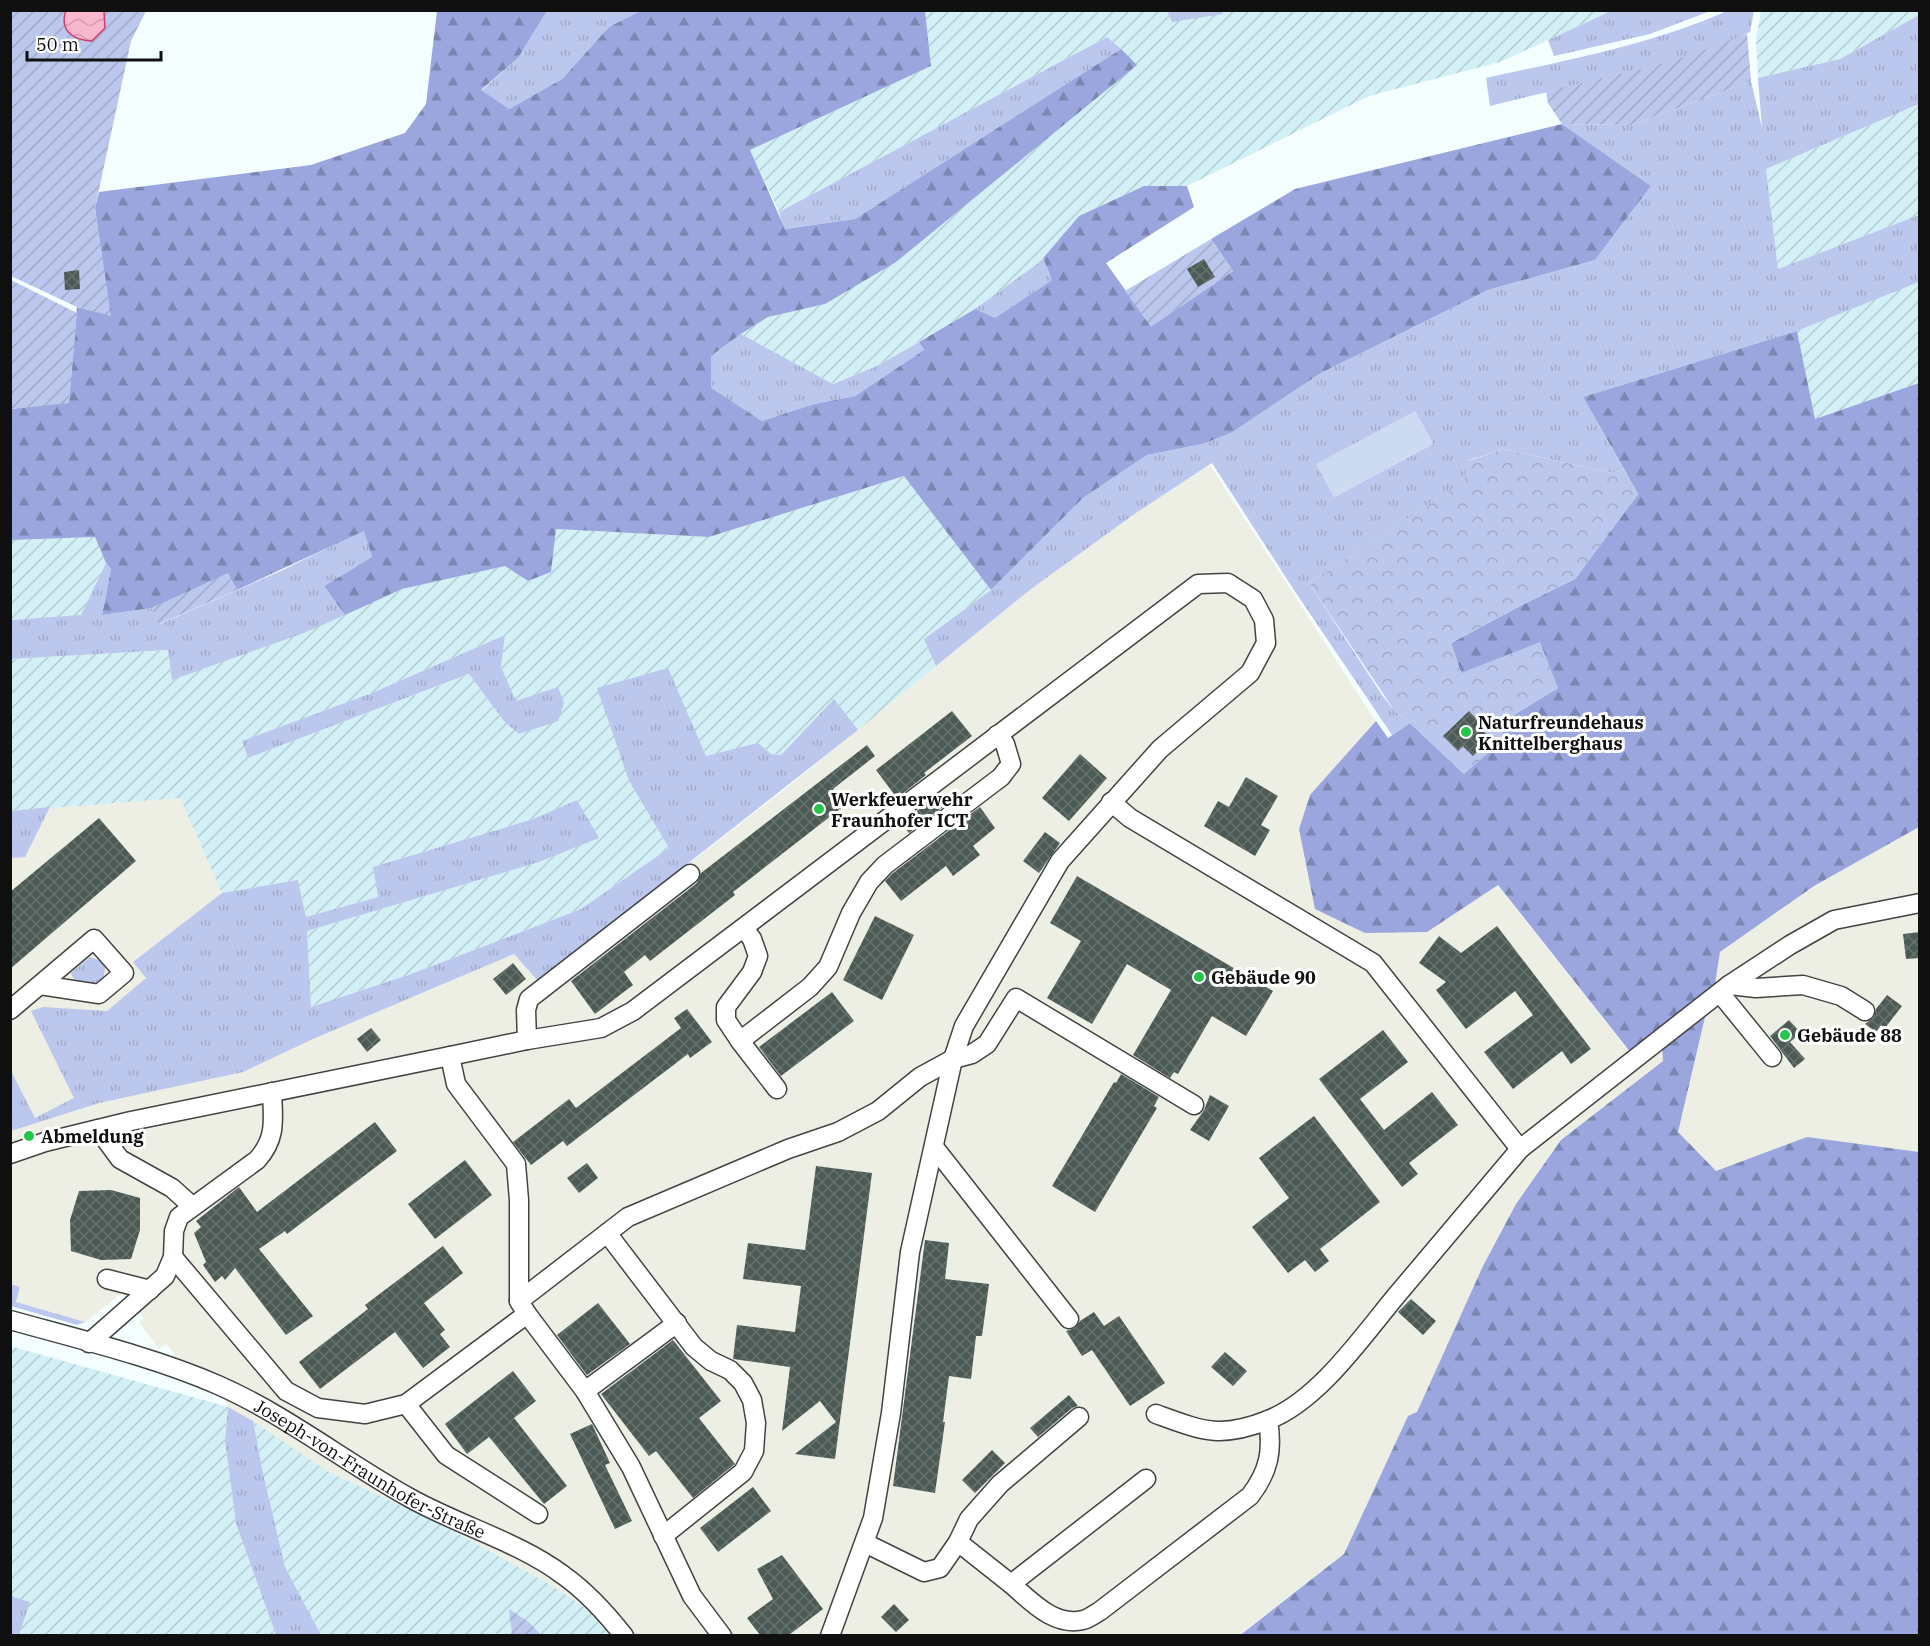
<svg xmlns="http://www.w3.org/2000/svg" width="1930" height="1646" font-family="'IBM Plex Serif',serif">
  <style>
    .industrial { fill: #edefe5 }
    .farmland { fill: url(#farmland-furrows); fill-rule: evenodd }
    .grass { fill: url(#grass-tufts); fill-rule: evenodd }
    .forest { fill: url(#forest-firs) }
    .park { fill: url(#park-crowns) }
    .garden { fill: url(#garden-furrows) }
    .pitch { fill: #cddbf2 }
    .water { fill: url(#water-waves); stroke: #d23b6c; stroke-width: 1.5 }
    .building { fill: url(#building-cross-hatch) }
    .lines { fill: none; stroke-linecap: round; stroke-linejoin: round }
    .minor-casing { stroke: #434343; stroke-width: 21 }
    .minor { stroke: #fff; stroke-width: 18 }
    .poi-dot { fill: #23c648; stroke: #fff; stroke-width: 2 }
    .labels { text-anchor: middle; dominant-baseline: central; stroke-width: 6; stroke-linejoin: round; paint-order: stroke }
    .poi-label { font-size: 18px; font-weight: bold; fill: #101010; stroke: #fff; text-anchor: start }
    .street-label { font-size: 18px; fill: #101010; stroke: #fff }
  </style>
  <defs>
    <pattern id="farmland-furrows" width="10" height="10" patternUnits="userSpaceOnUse" patternTransform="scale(1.5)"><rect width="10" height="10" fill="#d2f0f6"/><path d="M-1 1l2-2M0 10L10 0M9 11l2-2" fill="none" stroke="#b3cdd2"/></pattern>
    <pattern id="grass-tufts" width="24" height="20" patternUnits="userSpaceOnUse" patternTransform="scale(1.5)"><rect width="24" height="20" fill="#bbc7ec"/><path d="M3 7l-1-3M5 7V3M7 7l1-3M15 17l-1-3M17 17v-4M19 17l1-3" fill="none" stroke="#a0aac9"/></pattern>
    <pattern id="forest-firs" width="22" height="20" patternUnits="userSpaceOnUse" patternTransform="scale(1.5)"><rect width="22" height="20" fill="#9aa6dd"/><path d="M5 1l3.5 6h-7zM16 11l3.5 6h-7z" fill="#7c86b2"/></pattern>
    <pattern id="park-crowns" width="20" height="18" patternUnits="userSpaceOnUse" patternTransform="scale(1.5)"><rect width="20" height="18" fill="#bbc7ec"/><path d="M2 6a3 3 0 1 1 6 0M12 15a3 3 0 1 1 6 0" fill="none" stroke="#a0aac9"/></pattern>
    <pattern id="garden-furrows" width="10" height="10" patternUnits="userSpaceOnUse" patternTransform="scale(1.5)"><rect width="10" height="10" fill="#bbc7ec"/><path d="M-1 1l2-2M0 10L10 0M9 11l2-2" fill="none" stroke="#a0aac9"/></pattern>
    <pattern id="water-waves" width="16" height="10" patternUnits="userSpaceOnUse" patternTransform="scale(1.5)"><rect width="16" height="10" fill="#f8b7ce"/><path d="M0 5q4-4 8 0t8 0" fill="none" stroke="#d49cb0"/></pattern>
    <pattern id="building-cross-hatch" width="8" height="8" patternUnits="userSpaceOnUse" patternTransform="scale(1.5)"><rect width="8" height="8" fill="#4c5a55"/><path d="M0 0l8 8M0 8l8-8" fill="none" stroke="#67716e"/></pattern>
  </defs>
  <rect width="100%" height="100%" fill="#f4feff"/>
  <path class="industrial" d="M1210,465l161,249 79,111 180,228 83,-63 7,-38 94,-66 105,-59v623l-241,-318 28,-118 -43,47 -102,79 -45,64 -33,63 -66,145 -9,4 -64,138 -105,81h-626l-62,-50 -107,-59 -117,-55 -99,-64 -14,-26 -48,-18 8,-10 -8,-9 -7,5 -20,-27 5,-4 -22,-25 -37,29 -69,-20 4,-15 -9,-3v-426l14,-2 25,-49 130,-9 43,95 90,145 201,-84 24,27 251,-195 242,-197 102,-74z"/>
  <g class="farmland">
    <path d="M1222,10l389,1 -111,51 -131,34 -182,90h-43l-65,30 -42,48 -62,45 -98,57 -44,18 -92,-50 27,-17 57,-13 296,-255 -14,-12 -328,175 -29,-62 181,-84 -6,-55h242l6,11 50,-9z"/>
    <path d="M1761,11h158v4l-79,44 -82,19 -2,-38z"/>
    <path d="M1919,104v111l-141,54 -12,-100z"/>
    <path d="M1919,282v101l-104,36 -18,-88z"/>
    <path d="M905,476l86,114 -66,48 11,28 -78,64 -25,-30 -52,55 -10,-1 -13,-10 -52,12 -77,25 40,67 -88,61 -170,65 -100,33 -4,-76 232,-69 59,-24 -21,-38 -44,19 -160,48 5,30 -72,20 -8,-37 -76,13 -42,-95 -169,13v-152l157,-9 4,29 132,-46 98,-44 103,-24 23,16 22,-9 6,-43 153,8zM505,635l-4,32 15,35 -12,19 -34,-47 -222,84 -5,-17 129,-48z"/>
    <path d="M95,537l11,26 -25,53 -70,4 -1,-80z"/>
    <path d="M10,1346l218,61 -3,34 11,83 40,111h-257l10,-33 -18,-6z"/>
    <path d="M253,1421l74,50 117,55 107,59 48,32 14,18h-72l-12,-13 -19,-12 2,25h-191l-36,-68 -22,-94z"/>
  </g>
  <g class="grass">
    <path d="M547,11h93l-31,16 -47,52 -53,30 -28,-18 37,-33z"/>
    <path d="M1167,11h55l1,3 -51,8z"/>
    <path d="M1611,11v-1l99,1 -60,23 -96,22 -6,-16z"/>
    <path d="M1727,11h27l-4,21c-77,38 -176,52 -260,74l-4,-28c82,-18 164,-33 241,-67z"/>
    <path d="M1919,15v89l-153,65 12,100 141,-54v67l-122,49 -214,66 41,73 -12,3 -109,-24 -31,10 -4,2 -3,20 -156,102 73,112 12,15 16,13 -18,12 -98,-145 -82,-127 -79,52 -102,74 -95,77 -12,-27 67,-49 92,-92 64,-43 56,-11 28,-11 90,-60 167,-83 107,-30 56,-74 -89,-62 70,1 119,-44 11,47 -4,-50 82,-19zM1415,411l18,33 -99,53z"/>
    <path d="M1107,37l14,12 -266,170 -71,10 -5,-17z"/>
    <path d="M1043,258l9,22 -58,39 -19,-10 62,-45z"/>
    <path d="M741,334l92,50 44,-18 42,-24 5,8 -69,46 -41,8 -52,17 -52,-33v-31z"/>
    <path d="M364,530l8,27 -48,29 21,29 -41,18 -132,47 -4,-30 -157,9v-39l70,-5 25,-52 5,6 -9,46 50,-7 8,16 121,-53z"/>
    <path d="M505,635l-4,32 15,34 42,-14 6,16 -6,18 -39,13 -15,-13 -35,-47 -221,84 -6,-17 130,-48z"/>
    <path d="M668,668l38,88 52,-13 13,11 10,1 53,-56 24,31 -320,251 -24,-27 -201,85 -70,33 -144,31 -88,28 -1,-62 25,49 39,-20 -43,-87 12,-4 64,4 39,-33 -13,-16 89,-69 76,-13 8,37 72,-20 -5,-30 160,-48 44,-19 22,38 -60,24 -232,69 4,76 100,-33 170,-65 88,-61 -40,-67 -32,-93z"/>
    <path d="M50,807l-25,50 -14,1v-47z"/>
    <path d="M90,957l11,4 4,7 -2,13 -5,4c-11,-1 -24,-1 -27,-12z"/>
    <path d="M11,1284l9,3 -4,15 69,20 -8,3 -66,-19 1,-9z"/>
    <path d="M228,1407l25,14 10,52 22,94 36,68h-45l-40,-111 -11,-83z"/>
    <path d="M11,1596l19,6 -11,33h-8z"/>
  </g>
  <g class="forest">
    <path d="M437,11h110l-29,47 -37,32 28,19 53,-30 47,-52 31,-16h285l6,55 -181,84 35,79 70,-10 266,-170 16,16 -241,197 -71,42 -57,13 -27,17 -30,22v32l51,33 52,-17 41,-8 69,-46 -5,-8 56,-33 20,9 57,-38 -9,-22 36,-42 65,-30h43l7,21 -88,56 45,63 82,-55 -22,-32 84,-50 267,-65 89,62 -56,74 -107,30 -167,83 -90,60 -28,11 -56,11 -64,43 -92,92 -87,-114 -195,61 -153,-8 -5,43 -23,9 -23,-15 -103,23 -57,26 -21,-29 48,-29 -8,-26 -127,59 -9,-16 -76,34 -50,7 9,-46 -5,-6 -11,-26 -84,3 -1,-131 59,-7 8,-95 33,8 -15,-107 4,-16 212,-27 94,-32 21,-29z"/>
    <path d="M1797,331l18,88 104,-36v444l-105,59 -94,66 -6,38 -83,63 -133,-168 -71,47 -62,1 -50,-24 -16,-80 11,-34 66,-74 12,17 22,-15 54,51 35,-50 59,-36 -97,-15 -10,-30 71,-38 53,-26 63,-85 -55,-97z"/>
    <path d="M1706,1013l-28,119 38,39 91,-34 112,15v483l-680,1 105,-82 64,-138 9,-4 66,-146 33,-62 45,-64 102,-79 -1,-15z"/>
  </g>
  <path class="park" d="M1503,449l109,24 12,-3 14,24 -63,85 -53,26 -71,38 10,30 79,-31 18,46 -59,36 7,14 -42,36 -54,-51 -16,-13 -85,-127 155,-102 4,-20z"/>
  <g class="garden">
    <path d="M11,11h135l-15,30 -36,167 16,108 -34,-9 -66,-31z"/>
    <path d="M1747,34l4,47 -119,44 -70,-1 -14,-21 -2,-12 101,-23 46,-14z"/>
    <path d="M1211,239l22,32 -82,56 -26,-36z"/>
    <path d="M11,280l66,33 -8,90 -58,6z"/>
    <path d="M228,573l9,17 -78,34 -7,-16z"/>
    <path d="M509,1609l20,13 12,13h-29z"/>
  </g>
  <path class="pitch" d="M1415,411l18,33 -99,53 -18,-33z"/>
  <path class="water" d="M66,10l38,1 1,17 -13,13c-19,-1 -33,-10 -26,-31z"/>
  <g class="building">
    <path d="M1204,259l11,18 -17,10 -11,-18z"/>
    <path d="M79,270l1,19 -15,1 -1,-18z"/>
    <path d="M952,711l20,25 -48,37 2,2 -29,23 -21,-28z"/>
    <path d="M1469,711l13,14 -3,2 11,11 -17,18 -10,-10 -5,5 -15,-15z"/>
    <path d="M867,745l8,11 -42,33 12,16 -112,87 2,3 -85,66 -5,-6 -21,17 9,13 -38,29 -24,-33 126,-98 4,-10z"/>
    <path d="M1080,754l27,24 -38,43 -27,-23z"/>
    <path d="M1246,777l32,19 -17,29 9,5 -15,26 -51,-30 14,-25 11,6z"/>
    <path d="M940,793l8,10 -39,30 -8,-10z"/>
    <path d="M980,807l15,21 -22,18 7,9 -27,21 -7,-10 -45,35 -16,-20 8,-8z"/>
    <path d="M99,818l37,43 -126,108v-77z"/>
    <path d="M1045,832l15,11 -21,30 -16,-12z"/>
    <path d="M1077,876l196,115 -27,45 -34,-20 -34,58 -4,-2 -4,6 -37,-23 38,-65 -44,-26 -35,60 -45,-26 34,-57 -31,-18z"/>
    <path d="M875,916l39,19 -32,65 -39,-20z"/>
    <path d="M1497,926l94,123 -20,15 -9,-13 -49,38 -29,-37 49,-37 -18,-24 -49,38 -30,-39 10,-8 -27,-19 20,-27 22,17z"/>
    <path d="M1920,932v26l-14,1 -3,-25z"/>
    <path d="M513,963l13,16 -20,16 -13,-16z"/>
    <path d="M832,992l22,29 -73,55 -22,-29z"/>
    <path d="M1887,995l15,11 -17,22 -4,-3 -5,7 -11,-8 9,-7 2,-8z"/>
    <path d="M687,1009l25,33 -22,16 -2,-4 -121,92 -4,-5 -32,24 -18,-23 56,-43 7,9 105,-80 -7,-10z"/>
    <path d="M1789,1020l12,13 -11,9 15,17 -11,9 -24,-32z"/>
    <path d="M371,1028l10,12 -14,12 -10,-13z"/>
    <path d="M1383,1030l25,32 -48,37 24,31 48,-38 26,33 -49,38 9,11 -16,13 -83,-108z"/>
    <path d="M1121,1074l38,23 -5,9 3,2 -62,104 -43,-26 62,-104 2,1z"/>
    <path d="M1210,1095l19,11 -20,35 -19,-11 14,-20z"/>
    <path d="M1314,1116l66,86 -60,47 9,12 -14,11 -10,-12 -17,13 -36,-46 37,-29 -30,-40z"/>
    <path d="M375,1122l22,29 -110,83 -2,-3 -26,18 54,67 -27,19 -51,-67 -10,12 -3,-4 -7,6 -12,-17 3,-3 -12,-29 7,-6 -5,-6 43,-34 18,25z"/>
    <path d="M465,1160l27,35 -57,44 -27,-35z"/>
    <path d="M587,1163l11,15 -19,15 -12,-15z"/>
    <path d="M816,1166l56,7 -37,286 -40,-5 41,-32 -16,-21 -38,30 8,-64 -57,-8 4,-34 58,7 6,-46 -58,-7 5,-36 57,7z"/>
    <path d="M111,1190l29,8v32l-9,29 -30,1 -30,-9 -1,-31 9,-29z"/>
    <path d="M925,1240l24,3 -4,36 44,5 -7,52h-6l-5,43 -22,-3 -6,46h2l-10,71 -42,-7z"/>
    <path d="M443,1246l20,27 -39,30 21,27 -5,4 10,13 -27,21 -28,-36 -75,57 -21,-27 69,-53 -3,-4z"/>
    <path d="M1411,1299l25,22 -13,14 -25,-23z"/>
    <path d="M598,1303l32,41 -43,31 -30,-40z"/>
    <path d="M1094,1312l10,14 15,-10 46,67 -35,23 -38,-56 -10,6 -16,-25 9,-3 5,-7z"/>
    <path d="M673,1340l48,61 -22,17 36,46 -42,34 -37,-47 -7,5 -48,-62z"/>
    <path d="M1225,1352l22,19 -14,15 -22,-19z"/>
    <path d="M513,1371l23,30 -22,17 53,68 -23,18 -55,-67 -22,17 -22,-30z"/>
    <path d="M1069,1395l9,11 -6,2 -34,29 -8,-9z"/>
    <path d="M592,1424l18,39 -5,2 27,56 -17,8 -45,-95z"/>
    <path d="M992,1450l13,13 -30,30 -13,-13z"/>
    <path d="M753,1487l18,24 -53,41 -18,-24z"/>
    <path d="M782,1555l41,54 -34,26h-29l-13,-17 26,-19 -16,-30z"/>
    <path d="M894,1604l15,16 -13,12 -15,-15z"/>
  </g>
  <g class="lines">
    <defs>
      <g id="minor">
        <path d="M1111,802l19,16 243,145 147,186 209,-164 61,-40 44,-25 86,-17"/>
        <path d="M744,928l8,11 6,17 -6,16 -26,35v13l14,21 70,-54 18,-20 23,-54 18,-31 16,-17 116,-88 10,-13 -6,-20 -8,-9"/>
        <path d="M1729,985l27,3 47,-3 38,11 24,15"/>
        <path d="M1720,993l52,64"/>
        <path d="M10,1010l84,-71 30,34 -25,21 -59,-9"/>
        <path d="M527,1040l-1,-30 3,-11 161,-125"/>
        <path d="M740,1041l37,48"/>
        <path d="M450,1056l77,-16 74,-12 32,-17 565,-427 30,-1 25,16 11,21 2,23 -16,30 -90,76 -100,112 -96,165 -11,33 -43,193 -19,161 -18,105 -43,118"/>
        <path d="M98,1129l22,30 52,29 20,18"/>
        <path d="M934,1147l135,172"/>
        <path d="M10,1154l35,-12 86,-21 319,-65 6,28 60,80 3,36v101l8,13 58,77 46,76 61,129 30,40"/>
        <path d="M607,1233l87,114 17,14 19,9 13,13 9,17 4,23 -2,28 -11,21 -80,64"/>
        <path d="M173,1257l113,134 32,17 47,6 41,-10 121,-90"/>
        <path d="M107,1279l43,11"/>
        <path d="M519,1301l109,-84 160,-68 50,-17 40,-21 42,-34 33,-18 19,-5 15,-10 29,-46 178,107"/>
        <path id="s1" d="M10,1320c68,19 144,37 208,65 68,30 127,77 192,113 48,27 109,44 153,77 24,17 43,38 61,61"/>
        <path d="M89,1343l76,-67 8,-19 1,-26 5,-14 78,-57c20,-22 16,-41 15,-68"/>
        <path d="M585,1391l92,-68"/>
        <path d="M406,1404l40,51 92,59"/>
        <path d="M1156,1414c47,17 64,25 112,6"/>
        <path d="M958,1542l11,-23 31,-35 79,-67"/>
        <path d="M865,1543l59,29 16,-4 18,-26 53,42 135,-105"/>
        <path d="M1011,1584c20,17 43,43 72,36 5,-1 12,-6 17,-9l150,-115c19,-25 23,-45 18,-76 50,-19 94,-83 128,-124 41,-49 83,-98 124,-147"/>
      </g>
    </defs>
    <use href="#minor" class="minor-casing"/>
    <use href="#minor" class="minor"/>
  </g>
  <g class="poi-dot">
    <circle cx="1466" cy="732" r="6"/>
    <circle cx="819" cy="809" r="6"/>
    <circle cx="1199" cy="977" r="6"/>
    <circle cx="1785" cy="1035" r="6"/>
    <circle cx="29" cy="1136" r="6"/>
  </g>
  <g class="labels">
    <g class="poi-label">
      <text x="1478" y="722">Naturfreundehaus<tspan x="1478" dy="21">Knittelberghaus</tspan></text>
      <text x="831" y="799">Werkfeuerwehr<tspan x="831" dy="21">Fraunhofer ICT</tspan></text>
      <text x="1211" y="977">Gebäude 90</text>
      <text x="1797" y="1035">Gebäude 88</text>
      <text x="41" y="1136">Abmeldung</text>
    </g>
    <g class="street-label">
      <text stroke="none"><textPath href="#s1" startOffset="392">Joseph-von-Fraunhofer-Straße</textPath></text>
    </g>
  </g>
  <rect width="1930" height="1646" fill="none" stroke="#101010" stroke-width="24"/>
  <path d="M27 51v9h134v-9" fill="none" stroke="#101010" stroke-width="3"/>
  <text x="36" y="51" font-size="18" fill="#101010" stroke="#ffffff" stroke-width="4.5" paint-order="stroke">50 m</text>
</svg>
